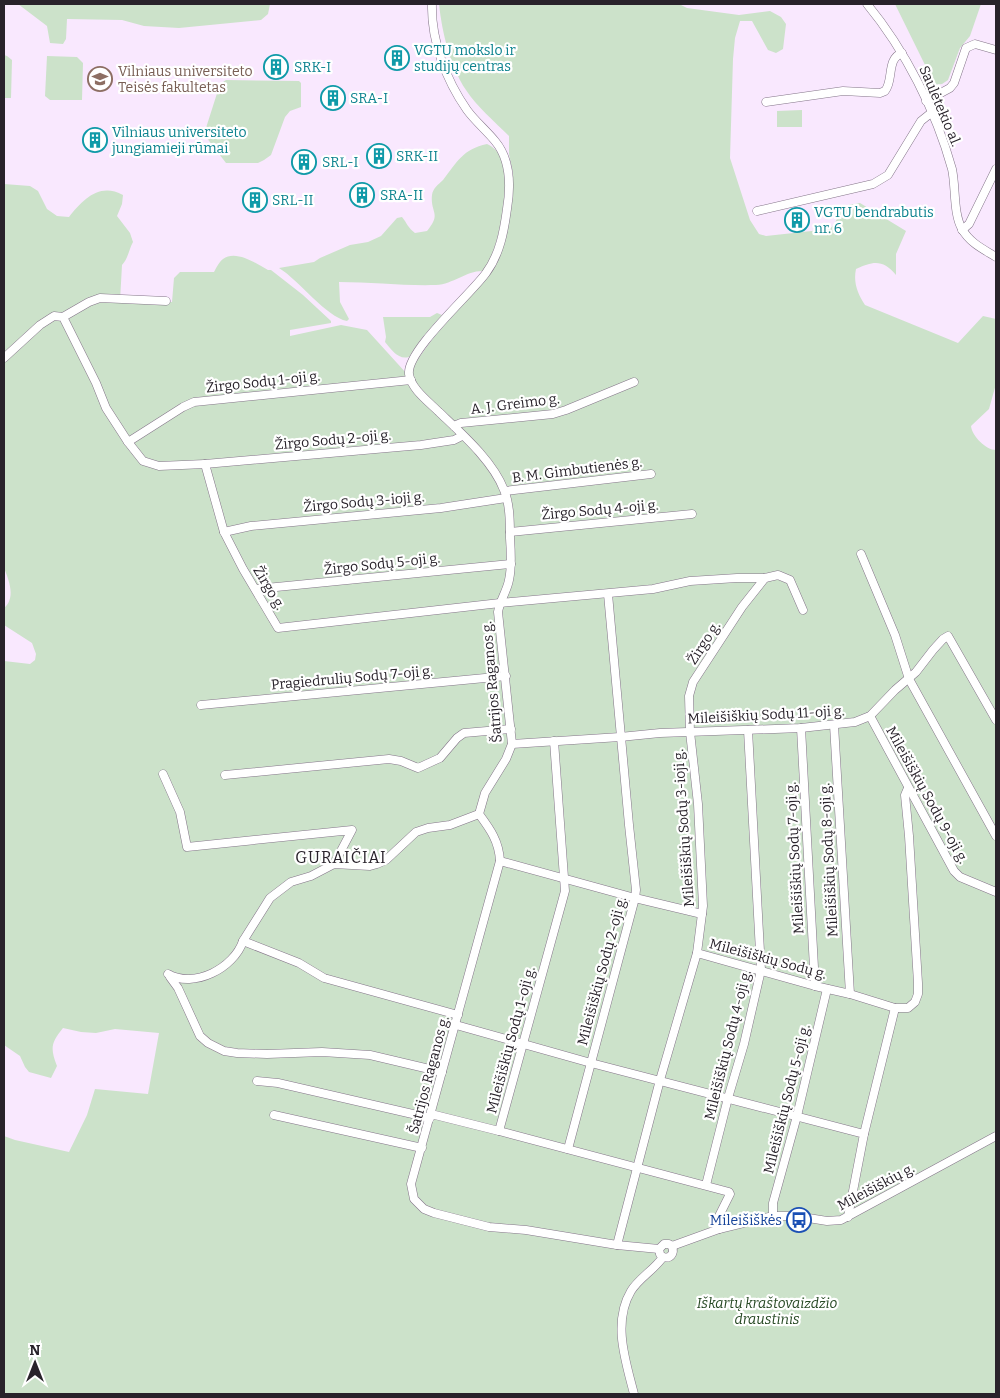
<svg xmlns="http://www.w3.org/2000/svg" width="1000" height="1398" font-family="Bitter,serif">
  <style>
    .green { fill: #cce2ca }
    .lines { fill: none; stroke-linecap: round; stroke-linejoin: round }
    .minor-casing { stroke: #847589; stroke-width: 9 }
    .minor { stroke: #fff; stroke-width: 8 }
    .labels { text-anchor: middle; dominant-baseline: central; stroke-width: 4.5; stroke-linejoin: round; paint-order: stroke }
    .culture-label { font-size: 14px; fill: #0d838f; stroke: #fff; text-anchor: start }
    .education-label { font-size: 14px; fill: #785e54; stroke: #fff; text-anchor: start }
    .street-label { font-size: 14px; fill: #28222a; stroke: #fff }
    .transit-label { font-size: 14px; fill: #164399; stroke: #fff; text-anchor: end }
    .park-label { font-size: 14px; font-style: italic; fill: #274924; stroke: #fff }
    .quarter-label { font-size: 16px; letter-spacing: 1px; fill: #28222a; stroke: #fff }
  </style>
  <rect width="100%" height="100%" fill="#f9e8fe"/>
  <g class="green">
    <path d="M18,4h252l-2,10 -7,6 -82,8 -35,-2 -22,-6 -55,-1 -1,20 -3,5 -13,-1 -3,-17z"/>
    <path d="M439,4h240l8,4 52,7 31,-4 11,6 5,7 -3,25 -7,4 -8,-3 -16,-29h-12l-5,17 -2,21 -3,99 20,62 9,14 7,2 64,-7 5,-6 8,-17 17,-3 46,28 -10,23v21c-13,-16 -23,-14 -40,-6 -3,14 2,25 9,36l93,38 25,-27 13,3v65l-7,25 -18,17c1,10 15,24 25,24v944h-992v-258l11,4 54,12 18,-37 8,-26 53,5 11,-61 -44,-4 -19,4 -15,-1 -18,-4c-12,15 -13,20 -6,38l-6,12 -22,-6 -4,-5 -5,-11 -16,-11v-384l26,3 5,-4 1,-6 -4,-11 -28,-18v-17c12,-10 5,-28 0,-40v-384l26,2 8,5 9,18 10,7 12,1c14,-18 31,-35 54,-22l-1,9 -5,12 13,17 3,9c-4,7 -5,17 -11,23l-2,36 52,1 2,-24 6,-6h34c2,-4 5,-10 9,-13 13,-10 34,5 45,11h3l32,25 28,26v2l-41,7v6l51,-11 26,5 40,44 27,-37 53,-60 9,-12 10,-32 5,-30 2,-29 -4,-20v-18c-15,-15 -32,-29 -43,-46 -16,-24 -24,-58 -27,-86z"/>
    <path d="M895,4h86l-11,32 -10,12 -12,32 -6,4 -10,1 -6,-18z"/>
    <path d="M4,55l3,1 5,4 -1,38h-7z"/>
    <path d="M47,56l30,1 6,6 -1,37h-32l-5,-4z"/>
    <path d="M226,80l73,1 2,2v24l-11,4 -5,6 -14,38 -7,5 -6,3h-32l-20,-26 -1,-6 15,-47z"/>
    <path d="M802,110v17h-25v-16z"/>
    <path d="M487,144c7,3 12,9 16,16 8,20 -3,78 -12,97 -2,5 -5,9 -7,14 -17,-1 -30,13 -48,14 -32,1 -65,-3 -97,-3l1,20 9,17 -2,2c-21,-4 -47,-40 -68,-53l35,-6 6,-4 30,-13 18,-3 13,-6 16,-18 5,-1c5,6 6,11 13,16l12,-2c15,-18 3,-18 5,-36 1,-7 6,-10 11,-15 14,-18 20,-31 44,-36z"/>
    <path d="M437,313l5,2 -20,23 -13,19c-11,3 -17,-7 -24,-15l1,-5 -3,-20h47z"/>
  </g>
  <g class="lines">
    <defs>
      <g id="minor">
        <path d="M432,4c-1,37 14,76 35,106 8,11 19,20 28,31 16,19 16,44 12,68 -3,22 -7,45 -21,64 -14,20 -80,78 -77,101 2,15 20,28 30,38 22,21 54,49 65,78 6,14 6,33 6,48 1,14 2,29 -1,42 -2,11 -9,20 -11,32l14,132 -6,15 -21,34 -6,21c11,15 20,27 21,47l-89,323 3,15 10,10 10,4 55,14 37,3 91,15 42,4"/>
        <path d="M867,4c38,46 69,107 85,165 4,18 1,44 10,60 8,14 21,20 34,28"/>
        <path d="M926,101l24,-13 4,-5 12,-35 9,-4 21,6"/>
        <path d="M766,102l77,-11 37,2 5,-2c9,-11 1,-32 17,-38"/>
        <path d="M757,211l116,-27 15,-9 33,-54 10,-8"/>
        <path d="M962,230l7,-6 27,-55"/>
        <path d="M63,317l26,-15 11,-4 66,3"/>
        <path d="M4,358l36,-33 14,-9 9,1 33,66 10,25 22,34 15,19 16,5 46,-2 19,68 19,37 35,59 222,-25 153,-14 37,-8 47,-3h28l13,-3 12,5 13,30"/>
        <path d="M454,426l7,-3 92,-9 13,-4 68,-28"/>
        <path d="M128,442l55,-35 11,-5 217,-22"/>
        <path d="M205,464l216,-19 33,-5 8,-4"/>
        <path d="M505,491l146,-17"/>
        <path d="M224,532l27,-6 190,-18 65,-10"/>
        <path d="M510,532l182,-18"/>
        <path d="M861,554l34,81 14,44 87,157"/>
        <path d="M256,589l255,-25"/>
        <path d="M201,705l305,-29"/>
        <path d="M870,716l84,155 6,6 36,15"/>
        <path d="M834,725l16,269"/>
        <path d="M801,728l14,258"/>
        <path d="M554,741l11,150 -66,240 230,61 1,2 -11,22v13"/>
        <path d="M512,744l108,-7 40,-4 141,-5 54,-6 15,-6 25,-26 21,-18 17,-22 10,-11 5,-3 48,84"/>
        <path d="M163,774l17,38 7,35 165,-17 -18,34"/>
        <path d="M225,775l164,-16 12,2 17,7 22,-10 17,-20 7,-5 47,-4"/>
        <path d="M500,861l135,37 67,16"/>
        <path d="M243,941l56,22 25,15 134,37"/>
        <path d="M697,953l6,-47 -5,-102 -8,-72 -1,-36 4,-14 49,-75 23,-29"/>
        <path d="M168,974c26,15 66,-6 75,-33l27,-43 21,-16 20,-6 23,-12 36,2 7,-2 9,-4 30,-28 12,-4 22,-3 29,-11"/>
        <path d="M170,977l8,11 22,48 8,7 16,8 13,2 30,1 55,-2 48,3 72,17"/>
        <path d="M456,1025l135,38 273,71 -16,83"/>
        <path d="M257,1081l21,2 152,35"/>
        <path d="M431,1114l68,17"/>
        <path d="M274,1115l148,33"/>
        <path d="M864,1134l31,-126"/>
        <path d="M568,1149l67,-251 1,-8 -7,-65 -21,-231"/>
        <path d="M706,1185l22,-87 16,-54 17,-74 -13,-240"/>
        <path d="M773,1216v-13l24,-87 30,-127"/>
        <path d="M617,1245l43,-165 37,-127 118,33 35,8 45,14h13l7,-6 3,-8v-11l-9,-147 -4,-41 3,-7"/>
        <path d="M672,1246l47,-17 54,-13h23l31,5 14,-1 155,-84"/>
        <path d="M660,1254l-1,-5 5,-5h5l3,2"/>
        <path d="M663,1257c7,2 12,-3 9,-11"/>
        <path d="M634,1394c-8,-32 -22,-71 -3,-103 8,-13 23,-21 32,-34"/>
      </g>
    </defs>
    <use href="#minor" class="minor-casing"/>
    <use href="#minor" class="minor"/>
  </g>
  <defs>
    <symbol id="building-ring" viewBox="-11 -11 22 22"><circle r="9.5" fill="#fff" stroke="#0f9aa8" stroke-width="1.5"/><path d="M-4-6H4V6H1V3H-1V6H-4ZM-2.5-4.3h1.7v1.8h-1.7ZM.8-4.3h1.7v1.8H.8ZM-2.5-1h1.7V.8h-1.7ZM.8-1h1.7V.8H.8Z" fill="#0f9aa8"/></symbol>
    <symbol id="university-ring" viewBox="-11 -11 22 22"><circle r="9.5" fill="#fff" stroke="#8d6e63" stroke-width="1.5"/><path d="M0-5L7-2L0 1L-7-2ZM-4 1L0 2.5L4 1V4Q0 6-4 4Z" fill="#8d6e63"/></symbol>
    <symbol id="bus-ring" viewBox="-11 -11 22 22"><circle r="9.5" fill="#fff" stroke="#1a4fb4" stroke-width="1.5"/><path d="M-5-6H5V4H4V6H2V4H-2V6H-4V4H-5ZM-3.5-4V0h7V-4ZM-3.5 1.2v1.5H-2V1.2ZM2 1.2v1.5H3.5V1.2Z" fill="#1a4fb4"/></symbol>
  </defs>
  <g fill-rule="evenodd">
    <use href="#building-ring" x="383" y="44" width="28" height="28"/>
    <use href="#building-ring" x="262" y="53" width="28" height="28"/>
    <use href="#university-ring" x="86" y="65" width="28" height="28"/>
    <use href="#building-ring" x="319" y="84" width="28" height="28"/>
    <use href="#building-ring" x="81" y="126" width="28" height="28"/>
    <use href="#building-ring" x="365" y="142" width="28" height="28"/>
    <use href="#building-ring" x="290" y="148" width="28" height="28"/>
    <use href="#building-ring" x="348" y="181" width="28" height="28"/>
    <use href="#building-ring" x="241" y="186" width="28" height="28"/>
    <use href="#building-ring" x="783" y="206" width="28" height="28"/>
    <use href="#bus-ring" x="785" y="1206" width="28" height="28"/>
  </g>
  <g class="labels">
    <g class="culture-label">
      <text x="414" y="50">VGTU mokslo ir<tspan x="414" dy="16">studijų centras</tspan></text>
      <text x="294" y="67">SRK-I</text>
      <text x="350" y="98">SRA-I</text>
      <text x="112" y="132">Vilniaus universiteto<tspan x="112" dy="16">jungiamieji rūmai</tspan></text>
      <text x="396" y="156">SRK-II</text>
      <text x="322" y="162">SRL-I</text>
      <text x="380" y="195">SRA-II</text>
      <text x="272" y="200">SRL-II</text>
      <text x="814" y="212">VGTU bendrabutis<tspan x="814" dy="16">nr. 6</tspan></text>
    </g>
    <g class="education-label">
      <text x="118" y="71">Vilniaus universiteto<tspan x="118" dy="16">Teisės fakultetas</tspan></text>
    </g>
    <g class="street-label">
      <text transform="translate(940 106) rotate(67)">Saulėtekio al.</text>
      <text transform="translate(263 382) rotate(-6)">Žirgo Sodų 1-oji g.</text>
      <text transform="translate(515 404) rotate(-7)">A. J. Greimo g.</text>
      <text transform="translate(333 440) rotate(-5)">Žirgo Sodų 2-oji g.</text>
      <text transform="translate(577 470) rotate(-7)">B. M. Gimbutienės g.</text>
      <text transform="translate(364 502) rotate(-5)">Žirgo Sodų 3-ioji g.</text>
      <text transform="translate(600 510) rotate(-5)">Žirgo Sodų 4-oji g.</text>
      <text transform="translate(382 564) rotate(-6)">Žirgo Sodų 5-oji g.</text>
      <text transform="translate(269 588) rotate(59)">Žirgo g.</text>
      <text transform="translate(704 643) rotate(-57)">Žirgo g.</text>
      <text transform="translate(352 678) rotate(-5)">Pragiedrulių Sodų 7-oji g.</text>
      <text transform="translate(492 682) rotate(-95)">Šatrijos Raganos g.</text>
      <text transform="translate(766 715) rotate(-3)">Mileišiškių Sodų 11-oji g.</text>
      <text transform="translate(927 795) rotate(61)">Mileišiškių Sodų 9-oji g.</text>
      <text transform="translate(684 828) rotate(-94)">Mileišiškių Sodų 3-ioji g.</text>
      <text transform="translate(795 858) rotate(-93)">Mileišiškių Sodų 7-oji g.</text>
      <text transform="translate(829 860) rotate(-93)">Mileišiškių Sodų 8-oji g.</text>
      <text transform="translate(768 959) rotate(15)">Mileišiškių Sodų g.</text>
      <text transform="translate(602 971) rotate(-75)">Mileišiškių Sodų 2-oji g.</text>
      <text transform="translate(511 1040) rotate(-75)">Mileišiškių Sodų 1-oji g.</text>
      <text transform="translate(728 1045) rotate(-76)">Mileišiškių Sodų 4-oji g.</text>
      <text transform="translate(429 1075) rotate(-75)">Šatrijos Raganos g.</text>
      <text transform="translate(787 1099) rotate(-76)">Mileišiškių Sodų 5-oji g.</text>
      <text transform="translate(876 1187) rotate(-28)">Mileišiškių g.</text>
    </g>
    <g class="transit-label">
      <text x="782" y="1220">Mileišiškės</text>
    </g>
    <g class="park-label">
      <text x="767" y="1303">Iškartų kraštovaizdžio<tspan x="767" dy="16">draustinis</tspan></text>
    </g>
    <g class="quarter-label">
      <text x="341" y="857">GURAIČIAI</text>
    </g>
  </g>
  <rect width="1000" height="1398" fill="none" stroke="#28222a" stroke-width="10"/>
  <g transform="translate(35 1363)" stroke="#ffffff" stroke-width="4" paint-order="stroke">
  <path d="M0-4L9 19L0 12L-9 19Z" fill="#28222a"/>
  <text y="-8" font-size="14" font-weight="bold" text-anchor="middle" fill="#28222a">N</text>
  </g>
</svg>
